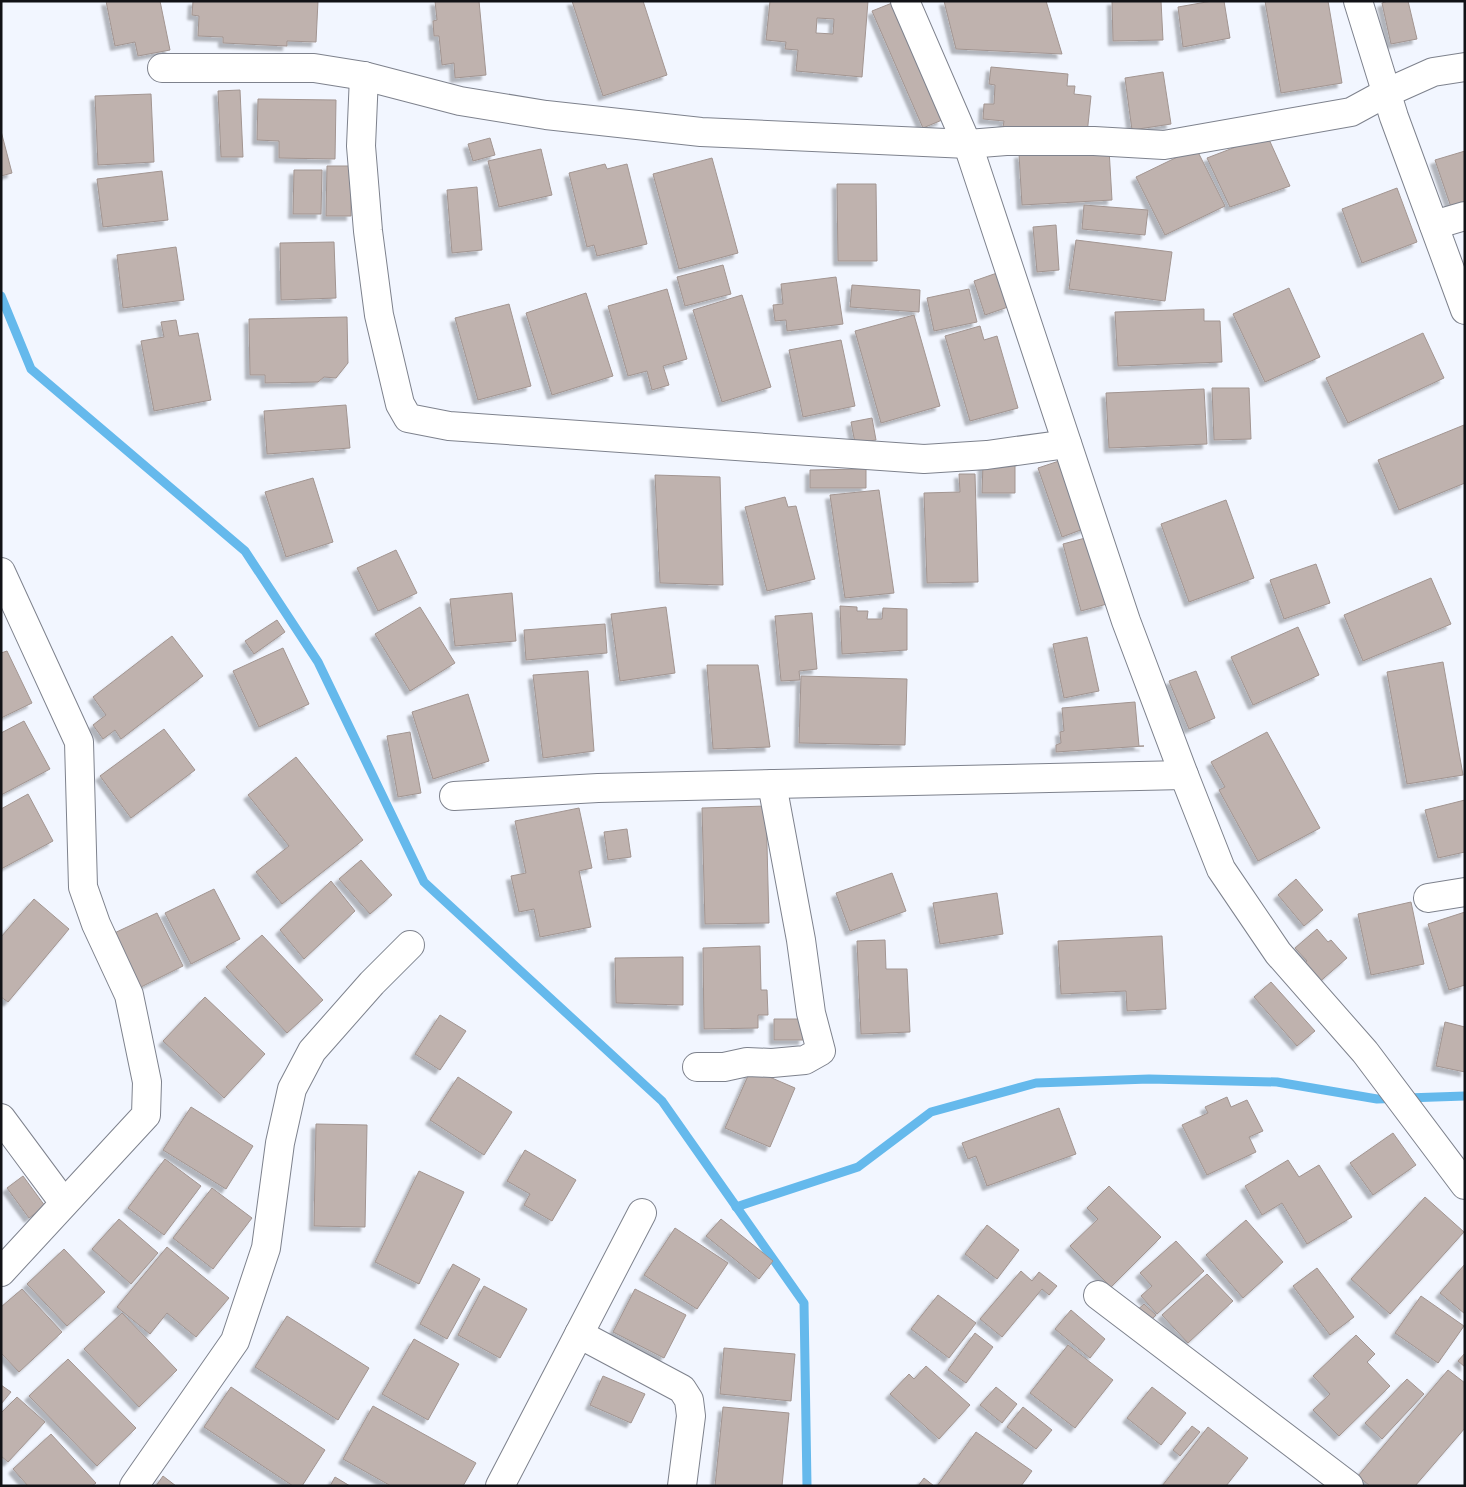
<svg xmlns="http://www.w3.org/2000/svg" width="1466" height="1487" font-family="Lato,sans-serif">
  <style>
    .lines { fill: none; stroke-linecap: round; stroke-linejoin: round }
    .stream { stroke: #65b9ec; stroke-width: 9 }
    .building { fill: #bfb2ae; stroke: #a29591; fill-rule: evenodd; filter: url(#shadow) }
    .street-casing { stroke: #7e828d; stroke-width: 30 }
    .street { stroke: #fff; stroke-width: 28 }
  </style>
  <defs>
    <filter id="shadow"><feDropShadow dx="-4.5" dy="4.5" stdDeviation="1" flood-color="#0004"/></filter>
  </defs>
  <rect width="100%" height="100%" fill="#f2f6ff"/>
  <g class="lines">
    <g class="stream">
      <path d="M1,296l30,73 214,182 73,111 106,220 238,219 142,202 3,183"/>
      <path d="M736,1207l122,-40 73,-55 105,-29 113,-4 128,3 100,17 88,-3"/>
    </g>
  </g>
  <g class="building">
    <path d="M106,1h54l10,49 -32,6 -3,-14 -20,4z"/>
    <path d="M193,1h125l-2,41 -29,-1v5l-64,-3v-6l-25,-1 1,-20 -7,-1z"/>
    <path d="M435,1h44l7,74 -31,3 -1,-15 -12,2 -3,-29h-5l-1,-15 4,-1z"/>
    <path d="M572,1h71l24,74 -64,21z"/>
    <path d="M770,1h98l-6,76 -66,-6 2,-21 -13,-1 1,-7 -20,-2zM817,18l17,1 -1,15 -17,-1z"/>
    <path d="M944,1h102l16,53 -106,-5z"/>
    <path d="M1112,1h49l2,39 -50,1z"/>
    <path d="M1212,1h12l6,37 -47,9 -5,-40z"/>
    <path d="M1265,1h63l14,82 -61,10z"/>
    <path d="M1388,1h20l9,38 -26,5 -9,-41z"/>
    <path d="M892,3l50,117 -19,8 -51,-117z"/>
    <path d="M991,67l77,7 -1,12h8l-1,8 17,2 -4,38 -84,-7 1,-6 -21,-2 1,-15h10l1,-19 -6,-1z"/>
    <path d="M1163,72l8,52 -39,6 -7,-52z"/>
    <path d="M240,90l3,67h-22l-3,-66z"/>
    <path d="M151,94l3,68 -56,3 -3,-69z"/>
    <path d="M258,99l78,1 -1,59 -56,-1v-17l-22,-1z"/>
    <path d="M1,131l11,42 -11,3z"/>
    <path d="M1267,135l23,51 -60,21 -23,-49z"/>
    <path d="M490,138l5,17 -22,6 -5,-17z"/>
    <path d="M1196,148l29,58 -60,29 -29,-58z"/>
    <path d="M541,149l11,46 -53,12 -11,-46z"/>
    <path d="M1109,149l3,51 -90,5 -3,-51z"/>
    <path d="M1465,151v58l-12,4 -18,-53z"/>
    <path d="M712,158l26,95 -59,16 -26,-95z"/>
    <path d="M605,164l2,5 20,-5 20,80 -50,12 -3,-11 -7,2 -18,-74z"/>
    <path d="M327,166h24v50h-25z"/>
    <path d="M294,170h28l-1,44h-28z"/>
    <path d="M162,171l6,49 -65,7 -6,-48z"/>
    <path d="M837,184h39l1,77h-39z"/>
    <path d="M477,187l5,63 -30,3 -5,-63z"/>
    <path d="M1397,188l20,54 -55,21 -20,-54z"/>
    <path d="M1084,205l64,5 -3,25 -63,-6z"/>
    <path d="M1056,225l3,45 -22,2 -4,-45z"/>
    <path d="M1076,240l96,12 -7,49 -96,-12z"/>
    <path d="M334,242l2,56 -55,2 -1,-57z"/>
    <path d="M176,247l8,53 -61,8 -6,-53z"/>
    <path d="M723,265l8,29 -46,12 -8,-29z"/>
    <path d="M997,273l11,34 -23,8 -11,-34z"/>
    <path d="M836,277l7,47 -56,7 -1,-11 -11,1 -2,-16 10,-1 -2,-20z"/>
    <path d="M852,285l68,5 -1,22 -69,-5z"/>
    <path d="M1289,288l31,69 -55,25 -32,-68z"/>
    <path d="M667,289l20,70 -24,7 6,19 -17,5 -5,-19 -19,5 -20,-70z"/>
    <path d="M969,289l8,33 -43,9 -7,-33z"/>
    <path d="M586,293l27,83 -61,19 -26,-82z"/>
    <path d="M742,295l29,92 -49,15 -29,-92z"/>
    <path d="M509,304l22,82 -53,14 -23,-82z"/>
    <path d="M1204,309v12h16l2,41 -104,4 -3,-54z"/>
    <path d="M914,315l26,91 -59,17 -26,-92z"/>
    <path d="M347,317l1,46 -12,15 -12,-1 -6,5 -53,1v-8h-15l-1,-56z"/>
    <path d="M176,320l3,16 19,-3 13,67 -57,11 -13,-70 23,-4 -3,-15z"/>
    <path d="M980,326l4,14 13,-4 21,72 -48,13 -25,-85z"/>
    <path d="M1423,333l21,45 -96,45 -22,-45z"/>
    <path d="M841,340l14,66 -52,11 -14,-67z"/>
    <path d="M1212,388h37l2,51 -37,1z"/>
    <path d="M1204,389l3,55 -98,4 -3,-55z"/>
    <path d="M346,405l4,43 -83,6 -3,-43z"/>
    <path d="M872,418l4,22 -21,3 -4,-21z"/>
    <path d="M1464,425l1,58 -66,27 -21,-50z"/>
    <path d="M1062,460l24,68 -24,9 -24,-69z"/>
    <path d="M983,463l32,2v28h-33z"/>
    <path d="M866,469v19h-56v-18z"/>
    <path d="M959,474h16l3,108 -51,1 -3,-90 36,-1z"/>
    <path d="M655,475l65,2 3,108 -63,-2z"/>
    <path d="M313,478l20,64 -47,15 -21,-65z"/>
    <path d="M879,490l15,103 -49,5 -15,-103z"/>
    <path d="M785,497l3,10 8,-1 19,73 -48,12 -22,-84z"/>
    <path d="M1226,500l28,78 -65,24 -28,-78z"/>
    <path d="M1089,537l18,67 -26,7 -18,-67z"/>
    <path d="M396,550l21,43 -39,18 -21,-43z"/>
    <path d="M1316,564l14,39 -46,16 -14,-39z"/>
    <path d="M1431,578l20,46 -88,37 -19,-46z"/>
    <path d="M512,593l4,48 -61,5 -5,-47z"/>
    <path d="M840,606l17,1v4h11l-1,8h15l1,-11 24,1v41l-65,4z"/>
    <path d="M420,607l35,56 -45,28 -35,-57z"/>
    <path d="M666,607l9,66 -55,8 -9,-67z"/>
    <path d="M812,613l5,56 -18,2 1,9 -19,1 -6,-65z"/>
    <path d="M277,620l8,12 -31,22 -9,-13z"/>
    <path d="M605,624l2,29 -81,7 -2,-30z"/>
    <path d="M1298,627l21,48 -66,30 -22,-48z"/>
    <path d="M172,636l31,40 -82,63 -6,-9 -12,9 -10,-14 13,-10 -13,-18z"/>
    <path d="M1087,637l12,54 -35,7 -11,-54z"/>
    <path d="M283,648l26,56 -50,23 -26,-56z"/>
    <path d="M7,651l25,52 -31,15v-65z"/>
    <path d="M1443,662l20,113 -56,9 -20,-112z"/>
    <path d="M707,665h51l12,82 -57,2z"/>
    <path d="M588,671l6,80 -51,7 -10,-83z"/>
    <path d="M1196,671l19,47 -26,11 -20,-48z"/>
    <path d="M801,676l106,3 -2,66 -106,-2z"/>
    <path d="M468,694l21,67 -56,18 -21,-67z"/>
    <path d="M1135,702l4,44h5l-88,6v-7l5,-2 -1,-11 4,-1 -2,-23z"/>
    <path d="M24,721l26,48 -49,26v-62z"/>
    <path d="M164,729l31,41 -64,48 -31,-42z"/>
    <path d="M410,732l11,61 -23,4 -11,-61z"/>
    <path d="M1267,732l53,96 -62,33 -39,-71 6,-3 -14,-25z"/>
    <path d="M296,757l67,83 -81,64 -26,-32 33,-26 -41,-51z"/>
    <path d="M28,794l25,47 -52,28v-60z"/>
    <path d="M1465,800v52l-27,6 -13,-48z"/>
    <path d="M766,806l3,117 -64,1 -3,-116z"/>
    <path d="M579,808l13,60 -13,3 12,56 -51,10 -6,-28 -15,3 -8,-36 15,-3 -11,-52z"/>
    <path d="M627,829l4,28 -23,3 -4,-28z"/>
    <path d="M361,860l31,35 -22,19 -31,-35z"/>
    <path d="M892,873l14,38 -56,20 -14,-38z"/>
    <path d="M1296,879l27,31 -19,16 -26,-31z"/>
    <path d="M331,881l24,30 -51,48 -24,-29z"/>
    <path d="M214,889l26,50 -49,25 -26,-51z"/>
    <path d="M997,893l6,41 -63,10 -7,-41z"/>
    <path d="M34,899l35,30 -61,73 -7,-5v-60z"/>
    <path d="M1411,902l13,62 -53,11 -13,-61z"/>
    <path d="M1465,912v73l-16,5 -21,-66z"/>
    <path d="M157,913l26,53 -48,24 -27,-54z"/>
    <path d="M1317,929l11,13 3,-2 16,18 -30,26 -16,-18 6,-5 -12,-13z"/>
    <path d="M262,935l61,65 -36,33 -61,-66z"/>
    <path d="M1162,936l4,73 -39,2 -1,-20 -65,3 -3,-53z"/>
    <path d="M885,940l1,29h21l3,63 -49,2 -4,-93z"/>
    <path d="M760,946l1,44h6l1,25h-10v13l-54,1 -1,-81z"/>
    <path d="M683,957v48l-67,-2 -1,-45z"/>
    <path d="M1271,982l44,49 -18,15 -43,-49z"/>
    <path d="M205,997l60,57 -41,44 -61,-57z"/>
    <path d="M440,1015l26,16 -26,39 -25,-16z"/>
    <path d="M774,1019h30l-1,21h-29z"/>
    <path d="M1445,1022l20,5v45l-29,-6z"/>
    <path d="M751,1069l44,19 -25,59 -45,-19z"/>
    <path d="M458,1077l54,35 -28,43 -54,-35z"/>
    <path d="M1227,1097l4,10 16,-7 16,31 -14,6 7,15 -49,23 -25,-50 26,-12 -3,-6z"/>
    <path d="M191,1107l62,39 -27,43 -63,-39z"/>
    <path d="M1059,1108l17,46 -89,32 -11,-30 -8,3 -6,-16z"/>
    <path d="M316,1124l51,1 -2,102 -51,-1z"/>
    <path d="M1393,1133l23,32 -43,30 -23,-32z"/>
    <path d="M525,1150l51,30 -24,41 -28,-16 6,-11 -23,-13z"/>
    <path d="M165,1159l36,27 -37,49 -36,-27z"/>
    <path d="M1288,1160l11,17 20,-12 33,52 -45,27 -25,-41 -20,12 -17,-29z"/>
    <path d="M419,1171l45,21 -45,92 -44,-22z"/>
    <path d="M23,1176l22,30 -16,12 -22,-30z"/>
    <path d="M1109,1186l52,51 -50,50 -41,-41 28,-27 -11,-11z"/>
    <path d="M212,1188l40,30 -39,51 -40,-31z"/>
    <path d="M1425,1197l39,35 -74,82 -39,-35z"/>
    <path d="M119,1219l39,34 -27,31 -39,-35z"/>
    <path d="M721,1219l52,42 -14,18 -53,-43z"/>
    <path d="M1246,1220l37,42 -40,36 -37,-43z"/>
    <path d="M987,1225l32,25 -22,29 -32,-25z"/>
    <path d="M675,1228l53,35 -31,46 -53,-34z"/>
    <path d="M1176,1241l28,30 -47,43 -16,-18 11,-10 -12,-13z"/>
    <path d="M167,1247l62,51 -33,39 -29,-24 -17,21 -33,-27z"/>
    <path d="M64,1249l41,43 -38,34 -40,-42z"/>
    <path d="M453,1264l27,15 -33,60 -27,-15z"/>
    <path d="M1465,1264v50l-25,-21z"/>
    <path d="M1317,1268l37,49 -24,18 -37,-49z"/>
    <path d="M1021,1271l11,10 7,-9 18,14 -8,9 -7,-6 -40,48 -22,-18z"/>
    <path d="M1207,1274l26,27 -45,42 -26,-28z"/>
    <path d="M484,1286l43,23 -27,49 -42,-23z"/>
    <path d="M22,1289l40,43 -43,40 -18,-19v-46z"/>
    <path d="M635,1289l51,26 -22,43 -51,-26z"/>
    <path d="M938,1295l38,28 -27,35 -38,-29z"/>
    <path d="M1421,1296l43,30 -26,37 -43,-30z"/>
    <path d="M1144,1304l12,11 -10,10 -12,-12z"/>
    <path d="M1071,1310l34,29 -15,19 -35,-29z"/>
    <path d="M122,1313l55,57 -38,37 -55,-58z"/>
    <path d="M287,1316l82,52 -31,52 -83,-53z"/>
    <path d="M975,1333l18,14 -27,36 -18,-13z"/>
    <path d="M1356,1335l19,19 -8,8 23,24 -51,50 -26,-26 17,-16 -17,-18z"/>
    <path d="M414,1339l45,25 -31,56 -46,-26z"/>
    <path d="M1068,1345l45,35 -38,48 -45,-35z"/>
    <path d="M724,1348l71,6 -4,47 -71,-7z"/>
    <path d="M1465,1353v14l-7,-6z"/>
    <path d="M68,1359l68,69 -39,38 -68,-70z"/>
    <path d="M926,1366l44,39 -31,34 -49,-45 19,-20 5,5z"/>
    <path d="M1448,1370l17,13v45l-50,58h-45l-12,-10z"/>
    <path d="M603,1376l42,18 -14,29 -41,-18z"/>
    <path d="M1407,1379l17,15 -42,45 -17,-16z"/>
    <path d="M1,1385l10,7 -10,12z"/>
    <path d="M231,1387l94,63 -23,36h-9l-89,-59z"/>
    <path d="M996,1387l21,17 -15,19 -22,-18z"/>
    <path d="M1152,1387l34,26 -25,32 -34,-27z"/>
    <path d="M17,1397l28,25 -37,40 -7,-6v-43z"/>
    <path d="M373,1406l103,57 -13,23h-72l-48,-27z"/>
    <path d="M723,1407l66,6 -7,73h-67z"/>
    <path d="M1023,1407l29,23 -16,19 -29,-22z"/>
    <path d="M1192,1426l8,6 -20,24 -7,-6z"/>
    <path d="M1208,1427l40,31 -22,28h-64z"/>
    <path d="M976,1432l56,39 -11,15h-84z"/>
    <path d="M51,1434l45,49 -4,3h-64l-15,-17z"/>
    <path d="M163,1476l13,10h-20z"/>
    <path d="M335,1477l15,9h-20z"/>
    <path d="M924,1478l10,8h-16z"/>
  </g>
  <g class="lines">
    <defs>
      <g id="street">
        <path d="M905,1l65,150 156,470 58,154 37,94 57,84 87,99 100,133"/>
        <path d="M1358,1l36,116 71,193"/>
        <path d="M162,68h152l50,8 96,25 86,14 155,17 267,12 38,-3h88l70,4 187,-33 35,-19 47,-21 32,-5"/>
        <path d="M364,76l-3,70 7,85 11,84 21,89 8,14 41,8 475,33 63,-4 80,-11"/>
        <path d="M1434,225l31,-9"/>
        <path d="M1,572l78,170 4,145 13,37 33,71 18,87 -1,33 -145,157"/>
        <path d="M454,796l144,-8 586,-13"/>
        <path d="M1428,898l37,-6"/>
        <path d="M697,1067h27l23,-5 25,1 33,-3 16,-9 -10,-38 -10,-73 -29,-156"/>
        <path d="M1,1118l63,85"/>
        <path d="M1098,1295l251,191"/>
        <path d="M579,1334l103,55 7,11 2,16 -9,70"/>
        <path d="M134,1486l101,-145 31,-93 14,-105 12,-54 20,-38 60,-68 38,-38"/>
        <path d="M500,1486l142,-273"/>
      </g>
    </defs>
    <use href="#street" class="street-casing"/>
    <use href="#street" class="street"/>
  </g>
  <rect width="1466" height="1487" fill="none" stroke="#111216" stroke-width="5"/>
</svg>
